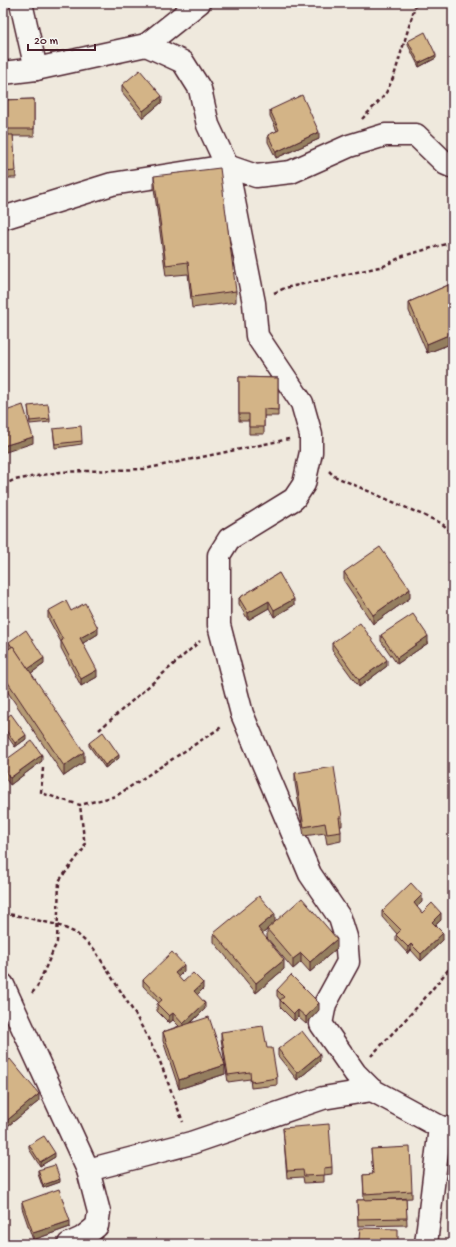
<svg xmlns="http://www.w3.org/2000/svg" width="456" height="1247" font-family="'Gochi Hand',sans-serif">
  <style>
    .lines { fill: none; stroke-linecap: round; stroke-linejoin: round }
    .minor-casing { stroke: #4a1f2b; stroke-width: 25 }
    .path { stroke: #4a1f2b; stroke-width: 2.5; stroke-dasharray: 4 3; stroke-linecap: butt }
    .minor { stroke: #f6f6f2; stroke-width: 22 }
    .wall { fill: #b59b74; stroke: #4a1f2b }
    .shaded-wall { fill: #947e5e; stroke: #4a1f2b }
    .building { fill: #d3b487; stroke: #4a1f2b }
  </style>
  <rect width="100%" height="100%" fill="#efe9dd"/>
  <filter id="ink" filterUnits="userSpaceOnUse"><feTurbulence type="fractalNoise" baseFrequency=".025" numOctaves="2"/><feDisplacementMap in="SourceGraphic" scale="8" xChannelSelector="R" yChannelSelector="G"/><feConvolveMatrix kernelMatrix="1 2 1 2 8 2 1 2 1" color-interpolation-filters="sRGB"/></filter>
  <g filter="url(#ink)">
    <g class="lines">
      <defs>
        <g id="minor">
          <path d="M21,3l15,66"/>
          <path d="M146,45l53,-42"/>
          <path d="M3,73l33,-4 110,-24 37,17 17,27 8,36 19,41 27,137 3,33 45,67 9,32v17l-7,32 -10,15 -65,40 -10,16v70l23,89 68,160 30,44 6,19 2,25 -23,42 -4,20 34,49 17,17 68,37 13,2"/>
          <path d="M3,218l109,-34 115,-18 29,10 35,-4 58,-26 36,-11h31l30,29 7,3"/>
          <path d="M3,985l85,185 11,42 -2,14 -15,12 -13,6"/>
          <path d="M88,1170l103,-27 132,-45 49,-8"/>
          <path d="M426,1244l14,-117"/>
        </g>
      </defs>
      <use href="#minor" class="minor-casing"/>
      <g class="path">
        <path d="M362,119l23,-24 9,-19 22,-73"/>
        <path d="M274,293l11,-5 99,-22 19,-10 50,-14"/>
        <path d="M329,471l5,5 107,47 12,10"/>
        <path d="M3,485l11,-5 46,-8 84,-3 145,-30"/>
        <path d="M99,730l101,-89"/>
        <path d="M43,768l-2,25 39,12 36,-9 107,-70"/>
        <path d="M3,914l12,1 43,10 18,8 18,16 41,65 24,45 24,63"/>
        <path d="M32,993l5,-6 20,-45 2,-61 26,-34 -5,-42"/>
        <path d="M371,1056l49,-52 33,-40"/>
      </g>
      <use href="#minor" class="minor"/>
    </g>
    <g class="wall">
      <path d="M408,41l28,17 -17,9 -11,-22z"/>
      <path d="M122,85l40,17 -19,16 -21,-26z"/>
      <path d="M34,99v37h-21l3,42h-13v-78z"/>
      <path d="M270,110l49,29 -43,19 -8,-16v-7l9,-4 -7,-15z"/>
      <path d="M154,176l82,115v11l-44,6 -4,-34 -22,2 -12,-88z"/>
      <path d="M453,283v60l-26,10 -18,-42v-9z"/>
      <path d="M239,377l39,1v38h-14v18h-15v-13h-10z"/>
      <path d="M28,406l22,13v3l-20,2z"/>
      <path d="M53,429l29,12v3l-27,4z"/>
      <path d="M344,572l66,26 -37,26 -29,-43z"/>
      <path d="M279,573l15,32 -20,12 -5,-9 -21,12 -9,-16v-6z"/>
      <path d="M48,611h23l27,23 -15,9 14,34 -16,9 -20,-38v-6l-13,-24z"/>
      <path d="M381,635l47,8 -31,21 -16,-23z"/>
      <path d="M9,642l35,22 -13,9 53,89 -20,14 -61,-91v-32l6,-4z"/>
      <path d="M332,643l55,23 -28,21 -27,-37z"/>
      <path d="M3,720l23,19 -11,8 -12,-17z"/>
      <path d="M89,743l30,15 -14,10 -16,-22z"/>
      <path d="M42,761l-32,24 -7,-10v-13z"/>
      <path d="M295,773l47,44v9h-2l1,6v9l-14,3 -2,-11 -21,3 -9,-53z"/>
      <path d="M422,902l-5,5 5,6 19,7 -5,5 7,15 -22,21 -10,-11 -3,4 -12,-13v-6l1,-1 -15,-17v-6z"/>
      <path d="M275,922l62,26 -27,24 -9,-10 -8,7 -26,-31v-8l-5,4 22,35 -28,24 -42,-51v-9z"/>
      <path d="M184,971l-6,6 5,5 20,7 -6,6 8,14 -14,14 34,51 -46,15 -16,-48v-9l16,-6 -6,-6 -4,3 -12,-12v-7l2,-1 -16,-17v-6z"/>
      <path d="M277,990l42,20 -13,14 -8,-7 -4,4 -14,-14v-7l-3,-4z"/>
      <path d="M221,1032l46,16 10,30v7l-26,3 -1,-9 -22,3 -7,-43z"/>
      <path d="M278,1049l42,12 -23,19 -19,-24z"/>
      <path d="M3,1065l36,36 -35,28 -1,-1z"/>
      <path d="M283,1128l49,39v7l-8,1v7l-20,1 -1,-6 -16,1z"/>
      <path d="M29,1145l26,12 -15,9 -11,-17z"/>
      <path d="M371,1149l41,42v7l-38,2 32,-1 1,26 -49,1 -1,-26h7l-1,-25h10z"/>
      <path d="M38,1170l22,12 -17,6 -5,-14z"/>
      <path d="M22,1202l48,25 -37,13 -11,-32z"/>
    </g>
    <g class="shaded-wall">
      <path d="M436,55v3l-17,9v-4z"/>
      <path d="M162,96v6l-19,16v-7z"/>
      <path d="M319,132v7l-43,19v-6z"/>
      <path d="M453,333v10l-26,10v-9z"/>
      <path d="M33,437v6l-30,10v-7z"/>
      <path d="M410,589v9l-37,26v-9z"/>
      <path d="M294,599v6l-20,12v-7z"/>
      <path d="M269,601v7l-21,12v-7z"/>
      <path d="M98,628v6l-18,11v-7z"/>
      <path d="M428,636v7l-31,21v-6z"/>
      <path d="M44,658v6l-17,12v-7z"/>
      <path d="M387,660v6l-28,21v-7z"/>
      <path d="M97,670v7l-16,9v-7z"/>
      <path d="M26,735v4l-11,8v-4z"/>
      <path d="M84,752v10l-20,14v-10z"/>
      <path d="M42,755v6l-32,24v-7z"/>
      <path d="M119,755v3l-14,10v-3z"/>
      <path d="M422,895v7l-8,8v-7z"/>
      <path d="M441,913v7l-9,8v-6z"/>
      <path d="M275,914v10l-8,5v1l-9,7v-9z"/>
      <path d="M443,933v7l-22,21v-7z"/>
      <path d="M337,939v9l-27,24v-10z"/>
      <path d="M411,944v6l-3,4v-7z"/>
      <path d="M301,953v9l-8,7v-10z"/>
      <path d="M284,960v9l-28,24v-10z"/>
      <path d="M184,965v6l-9,9v-7z"/>
      <path d="M203,983v6l-9,9v-7z"/>
      <path d="M205,1003v6l-22,21v-6z"/>
      <path d="M319,1003v7l-13,14v-7z"/>
      <path d="M298,1010v7l-4,4v-7z"/>
      <path d="M173,1013v7l-4,3v-7z"/>
      <path d="M320,1054v7l-23,19v-7z"/>
      <path d="M225,1065v9l-46,15v-9z"/>
      <path d="M39,1094v7l-35,28v-6z"/>
      <path d="M55,1153v4l-15,9v-4z"/>
      <path d="M60,1179v3l-17,6v-3z"/>
      <path d="M70,1221v6l-37,13v-7z"/>
    </g>
    <g class="building">
      <path d="M425,32l11,23 -17,8 -11,-22z"/>
      <path d="M140,70l22,26 -19,15 -21,-26z"/>
      <path d="M302,95l17,37 -43,20 -8,-17 11,-5 -9,-20z"/>
      <path d="M34,99v30h-31v-29z"/>
      <path d="M3,135h10l3,36 -13,1z"/>
      <path d="M220,168l16,123 -44,6 -4,-35 -22,3 -12,-89z"/>
      <path d="M453,283v50l-26,11 -18,-42z"/>
      <path d="M239,377l39,1v32l-14,-1v18h-15v-13h-10z"/>
      <path d="M48,404l2,15 -20,2 -2,-15z"/>
      <path d="M23,405l10,32 -30,9v-34z"/>
      <path d="M81,426l1,15 -27,3 -2,-15z"/>
      <path d="M380,547l30,42 -37,26 -29,-43z"/>
      <path d="M279,573l15,26 -20,11 -5,-9 -21,12 -9,-15z"/>
      <path d="M66,601l5,10 14,-8 13,25 -18,10 17,32 -16,9 -20,-38 2,-1 -15,-29z"/>
      <path d="M413,614l15,22 -31,22 -16,-23z"/>
      <path d="M360,623l27,37 -28,20 -27,-37z"/>
      <path d="M26,630l18,28 -16,11 -15,-23 -1,1 -3,-5z"/>
      <path d="M13,646l71,106 -20,14 -61,-91v-22z"/>
      <path d="M11,714l15,21 -11,8 -12,-17v-6z"/>
      <path d="M103,732l16,23 -14,10 -16,-22z"/>
      <path d="M32,741l10,14 -32,23 -7,-10v-6z"/>
      <path d="M334,767l8,50h-3l2,15 -14,2 -2,-11 -21,4 -9,-54z"/>
      <path d="M411,883l11,12 -8,8 8,10 10,-10 9,10 -9,9 11,11 -22,21 -10,-10 -3,3 -12,-12 5,-5 -19,-19z"/>
      <path d="M259,896l16,18 -17,14 26,32 -28,23 -42,-50z"/>
      <path d="M302,898l35,41 -27,23 -9,-9 -8,6 -26,-30z"/>
      <path d="M172,952l12,13 -9,8 8,9 10,-9 10,10 -9,8 11,12 -22,21 -10,-11 -4,3 -12,-12 5,-4 -19,-20z"/>
      <path d="M291,975l28,28 -13,14 -8,-7 -4,4 -14,-14 4,-3 -7,-7z"/>
      <path d="M209,1017l16,48 -46,15 -16,-48z"/>
      <path d="M263,1026l4,22h5l5,30 -26,4 -1,-10 -22,3 -7,-43z"/>
      <path d="M302,1031l18,23 -23,19 -19,-24z"/>
      <path d="M10,1059l29,35 -35,29 -1,-2v-56z"/>
      <path d="M329,1124l3,43 -8,1v7l-20,1 -1,-6 -16,1 -4,-43z"/>
      <path d="M44,1136l11,17 -15,9 -11,-17z"/>
      <path d="M410,1147l2,44 -48,3 -1,-19 10,-1 -2,-25z"/>
      <path d="M55,1165l5,14 -17,6 -5,-15z"/>
      <path d="M59,1189l11,32 -37,12 -11,-31z"/>
      <path d="M406,1199l1,19 -49,1 -1,-19z"/>
      <path d="M360,1228l38,1v12l3,1v2h-47v-5h5z"/>
    </g>
  </g>
  <rect width="456" height="1247" fill="none" stroke="#f6f6f2" stroke-width="16"/>
  <rect x="8" y="8" width="440" height="1231" fill="none" stroke="#4a1f2b" stroke-width="1.5" filter="url(#ink)"/>
  <path d="M28 44v6h67v-6" fill="none" stroke="#4a1f2b" stroke-width="2"/>
  <text x="34" y="44" font-size="12" fill="#4a1f2b" stroke="#f6f6f2" stroke-width="3" paint-order="stroke">20 m</text>
</svg>
